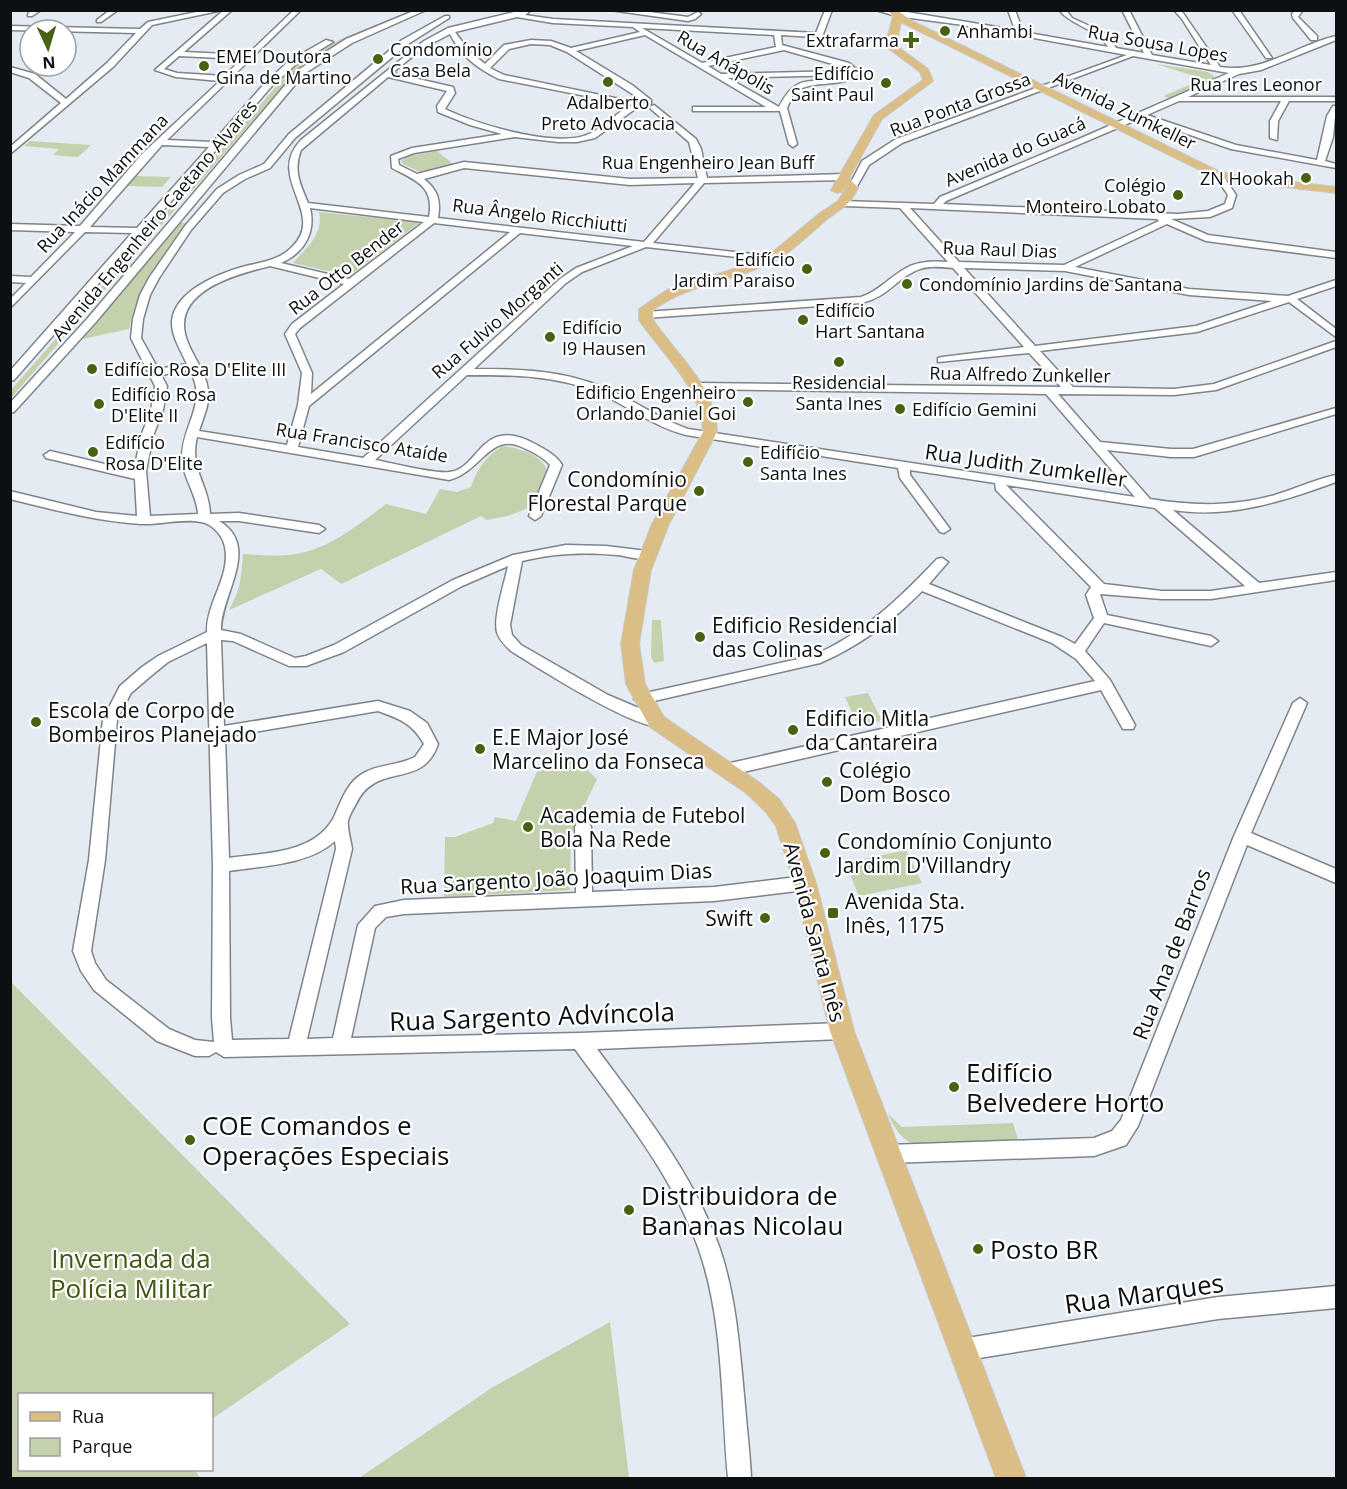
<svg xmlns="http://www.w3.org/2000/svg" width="1347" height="1489" font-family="'Open Sans',sans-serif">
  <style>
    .green { fill: #c3d1ad }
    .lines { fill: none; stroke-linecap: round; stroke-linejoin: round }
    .minor-casing { stroke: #7e848a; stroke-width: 3 }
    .major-casing { stroke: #cacacb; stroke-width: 2 }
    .minor { fill: #fff; fill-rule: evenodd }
    .major { fill: #dbbe85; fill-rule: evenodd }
    .poi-dot { fill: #476213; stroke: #fff; stroke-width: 2 }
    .labels { text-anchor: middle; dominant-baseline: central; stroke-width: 4.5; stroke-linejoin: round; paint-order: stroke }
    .far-poi-label { font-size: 18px; fill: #0d1012; stroke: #fff; text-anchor: start }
    .far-street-label { font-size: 18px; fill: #0d1012; stroke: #fff }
    .street-label { font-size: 21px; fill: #0d1012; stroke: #fff }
    .poi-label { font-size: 21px; fill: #0d1012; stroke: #fff; text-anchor: start }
    .near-street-label { font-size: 26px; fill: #0d1012; stroke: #fff }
    .near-poi-label { font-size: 26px; fill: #0d1012; stroke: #fff; text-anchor: start }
    .near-park-label { font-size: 26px; fill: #425612; stroke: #fff }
  </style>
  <rect width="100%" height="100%" fill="#e4ebf2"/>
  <g class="green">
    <path d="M400,15l4,1 -60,24 -46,28 -106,123h-6l106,-123 49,-29z"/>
    <path d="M1156,64l52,8 8,6 -47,20 -6,-2 41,-17z"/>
    <path d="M30,141l61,4 -13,12 -25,-2 6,-6 -35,-3z"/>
    <path d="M437,151l16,13 -31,9 -19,-9 -2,-3 7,-5z"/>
    <path d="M136,176l35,1 -9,10 -35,-1z"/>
    <path d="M179,198h6l-174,200v-8z"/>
    <path d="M319,212l98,10 2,1 -70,53 -56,-13c13,-15 31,-29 26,-51z"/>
    <path d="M179,223h9l-22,28 2,5c-28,29 -29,34 -39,73l-46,10 28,-34 35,-50 11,-6z"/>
    <path d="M503,446c16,2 46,10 44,31 0,9 -8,20 -11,28l-28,11 -21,4 -6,-4 -140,68 -20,-15 -92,41c12,-21 12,-32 14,-56 17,1 35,3 52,0 35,-5 64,-30 91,-50l40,10 14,-25 17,3 14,-5c5,-16 16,-33 32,-41z"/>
    <path d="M652,620h9l3,41 -10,2 -3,-7z"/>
    <path d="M868,693l14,28 -24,4 -13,-28z"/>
    <path d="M571,755l26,24 -26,55 -1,56 -126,7 1,-60h10l38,-14 2,-6 21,4 25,-59z"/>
    <path d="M906,850l16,33 -63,13 -14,-33z"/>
    <path d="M10,981l340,343 -138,95v-25h-192v76h175l5,8h-189z"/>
    <path d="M888,1114l14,13 111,-4 5,17 -105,4c-14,-7 -19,-17 -25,-30z"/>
    <path d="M610,1322l19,156h-270l134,-91z"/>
  </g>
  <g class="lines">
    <defs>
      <g id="minor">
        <path d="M32,10h9l-9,6h-4v-2z"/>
        <path d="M110,10h8l-17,12h-4v-2z"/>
        <path d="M206,10h17l-71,15 -39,42 -103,87v-7l51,-44 -32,-25 -19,-6v-5l25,7 31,25 41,-36 29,-30 -126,-3v-4l130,3 8,-7z"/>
        <path d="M224,10h8l-48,42 63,3 47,-45h7l-134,130 46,2 52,-59 24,-22 37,-21 7,2 -38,23 -24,22 -125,143 -1,3 -3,1 -128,146 -4,1v-10l122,-138 -47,-1 -75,76v-9l16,-16 -16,-1v-6l21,1 44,-45 -65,-2v-6l70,2 62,-72 78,-73 -44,-4 -21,-7zM179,56l63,3 -18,17 -47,-3 -13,-4zM162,145l47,2 -72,81 -47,-1z"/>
        <path d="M416,10h10l-74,33 -48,31 -209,249 -81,89 -4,1v-10l77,-84 211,-249 48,-31z"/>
        <path d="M522,10h9l-6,5 28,4 263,14 9,-23h7l-13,35 -7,-2 3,-6 -34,-2 1,10 67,18 7,6 2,6c-18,14 -52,3 -65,20 -2,3 -4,9 -6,13l10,36 -4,3 -4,-3 -9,-33h-87v-4h73l-121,-72 -69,16 56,34 19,15v4h-3l-81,-52 -17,-7 -19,-1 -22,5 -19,19 14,7 135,28 -4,2v4l-40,29 -18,4h-19l-43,-5 -101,16 -16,6 1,6 18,9 47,-12 166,17 68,-1 -9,-36 -38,-33 -1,-2 4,-2 42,34 5,10 6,29 138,-4 4,3 -4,3 -141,3 -51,60 117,13 5,3 -2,2 -127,-14 -64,25 -16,11 -92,86c45,0 89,1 131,19 29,12 54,31 83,41l447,68 -89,-103 -351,-5 -6,-3 6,-3 366,4 -32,-34 -91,9v-4l4,-1 82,-10 -71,-79c-12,-1 -26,-3 -38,3 -21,10 -26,25 -53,32l-217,15 -5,-3 5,-3 216,-15c19,-6 31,-23 49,-31 13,-5 24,-5 38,-4l-48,-54 -55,-2 -3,-1v-4l92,3 6,-7 139,-58 150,-66 -96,-17 -231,87 -33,22 -13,23 -4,3 -4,-3 14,-27 34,-22 231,-84 -164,-30 -67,-9 -20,-6h19l120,20 -7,-20h7l8,22 85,15c-10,-18 -36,-21 -49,-37h7l6,8 37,17 7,13 28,5 -22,-43h7l23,45 59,10 -29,-46 -8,-9h7l39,57c42,7 77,-22 116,-31v4l-75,30 -22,4 -51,23h148v4h-47l-11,20 -1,19 -7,-2v-17l11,-20h-102l-32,14 89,30 81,15 10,-44 6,-10h3l-3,31 -8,24 11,3v4l-105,-19 -90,-31 -195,83 -3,3 235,10 30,-3 17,-7 3,-9 -11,-16 5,-6 4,3 -1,3 11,16 -4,13 -22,9 -39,2 37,16 128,17v6l-130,-17 -39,-17 -92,43 114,22 99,7 48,-16v6l-39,13 39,30v8l-47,-35 -92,30 -157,19 33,36 101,2 40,-5 122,-43v6l-120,43 -42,5 -116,-1 42,48 71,7h22l143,-41v6l-142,43h-23l-64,-7 43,49c43,7 83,8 125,-4 20,-6 41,-16 61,-20v7c-52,19 -106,37 -163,28l86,73 77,-11v8l-125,19h-49l-62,-5 7,21 104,21 7,5 -7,5 -107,-23 -19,28 25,29 25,45 -2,4h-10l-22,-39 -375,86 -5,-2 -3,-4 3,-4 5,-2 369,-83 -19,-22 -24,-16 -130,-52c-28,29 -64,56 -102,72l-179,41 -7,-5 7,-5 171,-38c50,-21 89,-59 125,-97l5,-1 6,4 -19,22 133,53 13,7 19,-26 -8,-23 5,-8 -95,-97 -1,-7 -85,-13v5l40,54 -6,4 -4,-1 -40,-54 -2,-10 -212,-33c-32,-8 -58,-29 -87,-42 -42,-18 -87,-18 -132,-18l-92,85c17,3 59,14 74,12 31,-2 31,-59 88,-27 9,5 20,11 25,20l-21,51 -6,4 -6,-4 21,-51c-6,-7 -15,-12 -24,-16 -36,-20 -43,22 -77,31l-252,-43c-8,33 12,47 13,77l29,-1 80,12 6,4 -6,4 -80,-12h-20c43,25 1,75 2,109l20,4 54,24 11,-2 28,-11 119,-65 60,-25 53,-10 40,1 41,5 6,4c-7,8 -25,1 -36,0 -32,-3 -63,-2 -95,6l-12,64 2,10 9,10 87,50 54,23 2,4 -2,4c-22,7 -127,-60 -151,-75 -5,-5 -12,-11 -14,-19 -4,-14 8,-51 11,-66l-46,20 -118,66 -38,14h-17l-56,-25 -12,-1 3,86 154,-25 32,10 17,12 11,21c-16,47 -61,16 -82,60 -3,5 -7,12 -8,17 -1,8 3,20 4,28l-45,190 26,-1 25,-113 17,-19 29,-6 172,-7 -1,-66 2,-4 6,-2 6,2 2,4 1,65 122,-5 91,-11 6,2 2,5 -2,5 -6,2 -91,11 -310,13 -18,3 -11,11 -24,110 229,-5 262,-10 6,2 3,6 -3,6 -6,2 -245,10c46,62 97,126 123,200 17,51 20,105 25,157 2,24 5,49 6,72h-23c-7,-76 -4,-159 -30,-231 -26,-73 -78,-136 -123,-198l-351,8 -8,-5 -7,4h-14l-38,-15 -63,-51 -13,-19 -8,-20 16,-91 14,-141 17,-33 22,-19 16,-11 49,-24c-1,-29 24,-56 18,-85 -2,-11 -12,-23 -24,-25 -19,-4 -41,3 -60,2 -45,-3 -87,-14 -131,-25v-8l86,21 41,4 -2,-37 -89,-21 -2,-3 6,-4 84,20 7,-35 10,-26 4,-24 -24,-48 2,-19 7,-24 9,-17 36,-52 32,-37 22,-14 25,-11 25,-30 113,-94 43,-24h4v2l-41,26 -113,94 -25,30 -25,11 -22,14 -32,37 -32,48 -9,17 -7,24 -2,19 17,31 29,-5c-6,-13 -16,-29 -15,-43 3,-30 46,-47 70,-54 19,-5 37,-6 51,-21 33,-34 -28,-68 8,-106l123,-99 24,-13zM517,17l36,6 80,4 7,5 -69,16 -20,-7 -20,-1 -27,5 -19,19 -16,-13 -14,-19zM642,28l132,7 2,12 -74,16zM450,34c12,23 27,34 49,45l133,26c-16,7 -27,22 -43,29 -32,15 -113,-10 -144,-25l10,-16 -2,-6 -61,-14 31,-25zM784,50l59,17 7,7c-31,17 -50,-9 -71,33l-51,-29 116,-3 4,-2 -4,-2 -123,3 -13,-8zM388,77l59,14 -10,15 1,6 32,13 32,9 -90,14 -21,8 1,12c23,12 43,18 37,49l-121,-14c-8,-19 -15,-33 -7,-53zM464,168l166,17 65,-2 -51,59 -206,-24c3,-17 0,-28 -14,-39zM310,208l114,14 -75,57 -68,-16c23,-10 35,-30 29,-55zM910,208l247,11 2,2 -95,44 -105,-3zM434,223l76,9 -199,162 1,-21 -17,-39 5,-6zM520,233l113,13 -57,22 -16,11 -197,179 -65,-11 11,-41zM270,266l74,18 -52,40 -7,10 17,39 -4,32 -11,40 -88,-14c4,-13 11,-27 9,-41 -2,-17 -14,-32 -20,-47 -21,-50 45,-68 82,-77zM964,268l101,3 124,24 83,6 -76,25 -161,20zM190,370c18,34 -7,53 -8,86 0,21 15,38 16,58l-48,2 -4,-45 7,-35 10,-26 4,-24 -6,-11zM1006,485l149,23 90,78 -34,5h-49l-58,-7zM207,643l6,223 -1,152 2,24 -19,-2 -26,-11 -63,-49 -11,-17 -4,-12 14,-91 12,-141 14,-26 21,-18 16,-13zM378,711c22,8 34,12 46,33l-9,13c-17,9 -40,7 -56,19 -14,10 -19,29 -26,43 -20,35 -70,34 -104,39l-4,-121zM335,841l1,8 -47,190 -57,1 -2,-22 -1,-147c33,-5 80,-6 106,-30z"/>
        <path d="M610,10h24l54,7 10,-5 3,2 -6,5 -7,2z"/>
        <path d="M1232,10h7l33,48h-6z"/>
        <path d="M1295,10h8l-5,7 19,19v4h-6l-18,-22 -1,-4z"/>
        <path d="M1300,698l7,5 -56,130 85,36v14l-89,-38 -109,281 -12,19 -32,11 -206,7 -7,-2 -3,-7 3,-7 7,-2 206,-7 18,-7 9,-11 113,-284 59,-133z"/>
        <path d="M1336,1286v22l-118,11 -257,42 -8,-3 -3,-8 3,-8 8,-3 257,-42z"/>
      </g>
      <path id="major" d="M887,10h10l15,11 306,150 16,4 102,12v6l-102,-12 -24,-6 -309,-153 -4,18 1,7 30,22 5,12 -51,38 -33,59 9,10c-9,19 -17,20 -32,32 -20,17 -38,36 -62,46 -37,16 -79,20 -111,44v10c24,35 63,67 64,112l-48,92 -18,46 -12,74 6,40 19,33 96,66 19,16 16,24 21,60 38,148 172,447h-30l-166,-447 -36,-148 -18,-57 -11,-15 -19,-18 -96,-66 -24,-43 -5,-40 13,-74 18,-46 51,-92c-1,-44 -40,-77 -64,-112v-11l28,-19 76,-24 31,-15 46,-38 18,-12 8,-13 -1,-1 -4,5 -4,1 -6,-3 43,-75 49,-35 -3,-8 -32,-24 -1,-8 6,-24z"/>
    </defs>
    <use href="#minor" class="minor-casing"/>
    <use href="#major" class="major-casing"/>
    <use href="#minor" class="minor"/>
    <use href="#major" class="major"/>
  </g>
  <g class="poi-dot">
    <circle cx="945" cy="31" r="6"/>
    <path d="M908 31h6v6h6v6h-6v6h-6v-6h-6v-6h6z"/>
    <circle cx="378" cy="59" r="6"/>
    <circle cx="204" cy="66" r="6"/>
    <circle cx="608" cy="82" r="6"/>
    <circle cx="886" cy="83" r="6"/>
    <circle cx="1306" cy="178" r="6"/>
    <circle cx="1178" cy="195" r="6"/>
    <circle cx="807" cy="269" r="6"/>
    <circle cx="907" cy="284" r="6"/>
    <circle cx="803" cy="320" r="6"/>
    <circle cx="550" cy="337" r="6"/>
    <circle cx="839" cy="362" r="6"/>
    <circle cx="92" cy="369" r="6"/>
    <circle cx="748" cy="402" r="6"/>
    <circle cx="99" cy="404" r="6"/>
    <circle cx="900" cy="409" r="6"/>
    <circle cx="93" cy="452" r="6"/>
    <circle cx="748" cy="462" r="6"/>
    <circle cx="699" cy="491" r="6"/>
    <circle cx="700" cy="637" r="6"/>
    <circle cx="36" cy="722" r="6"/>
    <circle cx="793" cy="730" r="6"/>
    <circle cx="480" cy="749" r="6"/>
    <circle cx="827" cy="782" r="6"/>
    <circle cx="528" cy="827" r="6"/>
    <circle cx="825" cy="853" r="6"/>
    <rect x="827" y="907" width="12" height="12" rx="3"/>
    <circle cx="765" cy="918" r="6"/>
    <circle cx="954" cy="1087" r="6"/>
    <circle cx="190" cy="1140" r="6"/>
    <circle cx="629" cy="1210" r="6"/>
    <circle cx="978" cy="1249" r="6"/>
  </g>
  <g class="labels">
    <g class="far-poi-label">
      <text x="957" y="31">Anhambi</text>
      <text x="899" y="40" text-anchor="end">Extrafarma</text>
      <text x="390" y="49">Condomínio<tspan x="390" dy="21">Casa Bela</tspan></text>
      <text x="216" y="56">EMEI Doutora<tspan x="216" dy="21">Gina de Martino</tspan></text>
      <text x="874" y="73" text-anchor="end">Edifício<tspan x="874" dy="21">Saint Paul</tspan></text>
      <text x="608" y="102" text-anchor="middle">Adalberto<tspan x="608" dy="21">Preto Advocacia</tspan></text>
      <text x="1294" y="178" text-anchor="end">ZN Hookah</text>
      <text x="1166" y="185" text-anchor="end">Colégio<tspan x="1166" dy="21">Monteiro Lobato</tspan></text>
      <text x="795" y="259" text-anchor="end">Edifício<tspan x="795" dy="21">Jardim Paraiso</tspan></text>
      <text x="919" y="284">Condomínio Jardins de Santana</text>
      <text x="815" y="310">Edifício<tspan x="815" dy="21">Hart Santana</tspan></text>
      <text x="562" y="327">Edifício<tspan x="562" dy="21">I9 Hausen</tspan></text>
      <text x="104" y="369">Edifício Rosa D'Elite III</text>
      <text x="839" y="382" text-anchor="middle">Residencial<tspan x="839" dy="21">Santa Ines</tspan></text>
      <text x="736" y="392" text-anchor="end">Edificio Engenheiro<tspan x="736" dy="21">Orlando Daniel Goi</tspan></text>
      <text x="111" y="394">Edifício Rosa<tspan x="111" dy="21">D'Elite II</tspan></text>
      <text x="912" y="409">Edifício Gemini</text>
      <text x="105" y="442">Edifício<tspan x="105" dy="21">Rosa D'Elite</tspan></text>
      <text x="760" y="452">Edifício<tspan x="760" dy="21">Santa Ines</tspan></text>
    </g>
    <g class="far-street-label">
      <text transform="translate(1158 43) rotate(10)">Rua Sousa Lopes</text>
      <text transform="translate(726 62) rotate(30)">Rua Anápolis</text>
      <text x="1256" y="84">Rua Ires Leonor</text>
      <text transform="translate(960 104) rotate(-21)">Rua Ponta Grossa</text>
      <text transform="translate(1125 110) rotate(26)">Avenida Zumkeller</text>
      <text transform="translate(1015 151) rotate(-23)">Avenida do Guacá</text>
      <text x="708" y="162">Rua Engenheiro Jean Buff</text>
      <text transform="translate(102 183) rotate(-47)">Rua Inácio Mammana</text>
      <text transform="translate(540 215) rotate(7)">Rua Ângelo Ricchiutti</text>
      <text transform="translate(154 220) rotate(-50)">Avenida Engenheiro Caetano Alvares</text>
      <text transform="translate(1000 249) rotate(2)">Rua Raul Dias</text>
      <text transform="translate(346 267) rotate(-38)">Rua Otto Bender</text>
      <text transform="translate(497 320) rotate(-41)">Rua Fulvio Morganti</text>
      <text transform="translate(1020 374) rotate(1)">Rua Alfredo Zunkeller</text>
      <text transform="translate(362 442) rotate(9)">Rua Francisco Ataíde</text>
    </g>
    <g class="street-label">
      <text transform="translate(1026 465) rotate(8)">Rua Judith Zumkeller</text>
      <text transform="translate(556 878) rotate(-3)">Rua Sargento João Joaquim Dias</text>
      <text transform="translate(815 932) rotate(75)">Avenida Santa Inês</text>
      <text transform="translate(1171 954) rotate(-69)">Rua Ana de Barros</text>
    </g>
    <g class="poi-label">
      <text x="687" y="479" text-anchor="end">Condomínio<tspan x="687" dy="24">Florestal Parque</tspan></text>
      <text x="712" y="625">Edificio Residencial<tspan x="712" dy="24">das Colinas</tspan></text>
      <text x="48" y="710">Escola de Corpo de<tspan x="48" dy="24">Bombeiros Planejado</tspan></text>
      <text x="805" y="718">Edificio Mitla<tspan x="805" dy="24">da Cantareira</tspan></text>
      <text x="492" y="737">E.E Major José<tspan x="492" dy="24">Marcelino da Fonseca</tspan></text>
      <text x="839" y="770">Colégio<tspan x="839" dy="24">Dom Bosco</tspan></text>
      <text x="540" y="815">Academia de Futebol<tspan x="540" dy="24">Bola Na Rede</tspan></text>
      <text x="837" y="841">Condomínio Conjunto<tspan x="837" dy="24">Jardim D'Villandry</tspan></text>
      <text x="845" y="901">Avenida Sta.<tspan x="845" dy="24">Inês, 1175</tspan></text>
      <text x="753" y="918" text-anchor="end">Swift</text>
    </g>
    <g class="near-street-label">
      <text transform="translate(532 1016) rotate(-2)">Rua Sargento Advíncola</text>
      <text transform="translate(1144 1293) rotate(-8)">Rua Marques</text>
    </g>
    <g class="near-poi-label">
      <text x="966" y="1072">Edifício<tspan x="966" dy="30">Belvedere Horto</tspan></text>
      <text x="202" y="1125">COE Comandos e<tspan x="202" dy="30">Operações Especiais</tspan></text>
      <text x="641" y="1195">Distribuidora de<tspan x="641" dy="30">Bananas Nicolau</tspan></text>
      <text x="990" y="1249">Posto BR</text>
    </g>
    <g class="near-park-label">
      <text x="131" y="1258">Invernada da<tspan x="131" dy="30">Polícia Militar</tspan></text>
    </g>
  </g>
  <rect width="1347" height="1489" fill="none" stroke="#0d1012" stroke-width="24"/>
  <rect x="18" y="1393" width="195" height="78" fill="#ffffff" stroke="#9e9fa0" stroke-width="1.5"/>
  <rect x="30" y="1412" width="30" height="9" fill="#dbbe85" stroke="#9e9fa0" stroke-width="1.5"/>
  <text x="72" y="1423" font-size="18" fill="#0d1012">Rua</text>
  <rect x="30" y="1438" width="30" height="18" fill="#c3d1ad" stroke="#9e9fa0" stroke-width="1.5"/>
  <text x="72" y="1453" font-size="18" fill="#0d1012">Parque</text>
  <g transform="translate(48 48) rotate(176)"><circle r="28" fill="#ffffff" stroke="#9e9fa0" stroke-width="1.5"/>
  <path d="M0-4.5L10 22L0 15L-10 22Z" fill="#476213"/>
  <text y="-9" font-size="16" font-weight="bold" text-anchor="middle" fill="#0d1012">N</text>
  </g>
</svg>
